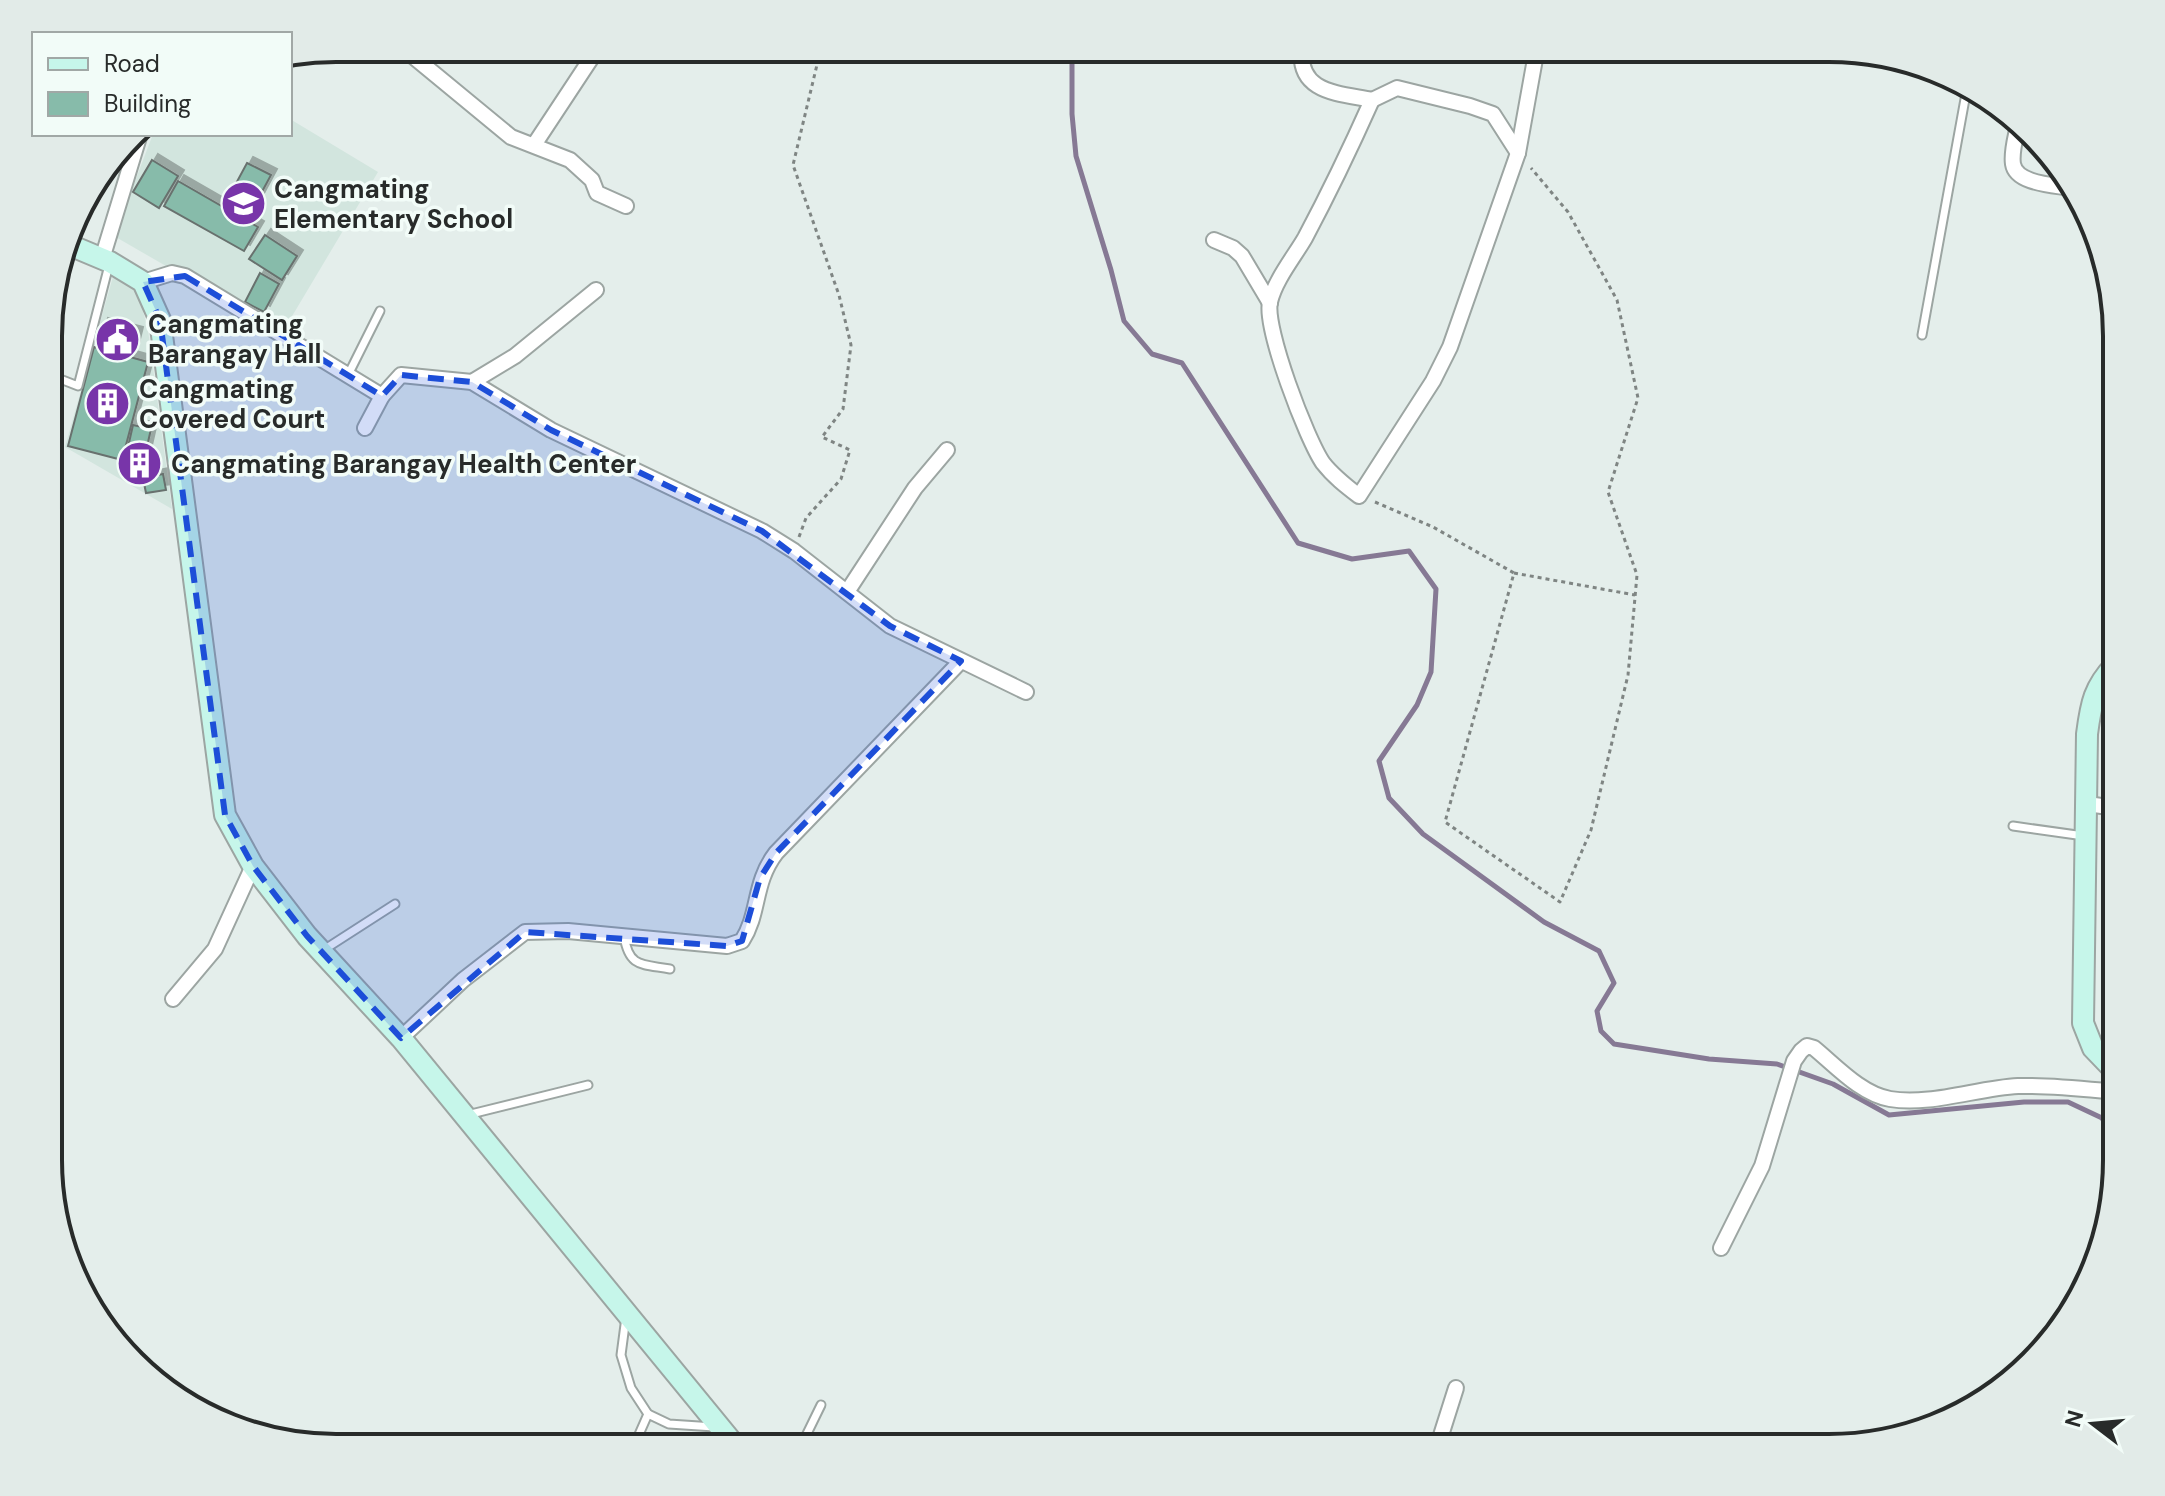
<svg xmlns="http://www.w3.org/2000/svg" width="2165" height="1496" font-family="'DM Sans',sans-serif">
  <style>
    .built { fill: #d2e5de }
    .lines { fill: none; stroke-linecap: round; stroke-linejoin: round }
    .stream { stroke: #867994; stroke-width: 5 }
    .building { fill: #87bbaa; stroke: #68716e; stroke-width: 2; filter: url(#shadow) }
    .lane-casing { stroke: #9ca5a2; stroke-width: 11 }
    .street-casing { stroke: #9ca5a2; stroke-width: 18 }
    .secondary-casing { stroke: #9ca5a2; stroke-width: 24 }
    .path { stroke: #7f8583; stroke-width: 3; stroke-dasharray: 4 4; stroke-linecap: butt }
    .lane { stroke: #fff; stroke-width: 7 }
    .street { stroke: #fff; stroke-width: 14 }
    .secondary { stroke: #c6f6ea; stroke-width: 20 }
    .marked { fill: #1d4ed8; fill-opacity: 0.2; stroke: #1d4ed8; stroke-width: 6; stroke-dasharray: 16 10; stroke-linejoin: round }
    .labels { text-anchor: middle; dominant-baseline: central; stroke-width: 7; stroke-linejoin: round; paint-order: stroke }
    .poi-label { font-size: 26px; font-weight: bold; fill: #282b2a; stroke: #f2fcf8; text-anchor: start }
    .rim { fill: none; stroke: #282b2a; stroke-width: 4 }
  </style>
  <defs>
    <filter id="shadow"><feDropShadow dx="6" dy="-6" stdDeviation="0" flood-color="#0004"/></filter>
  </defs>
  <rect width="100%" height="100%" fill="#e4eeeb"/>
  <g class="built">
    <path d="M290,119l88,53 -96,161 -168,-97 39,-102h137z"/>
    <path d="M114,273l15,10 10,13 9,34 24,179 -107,-62z"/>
  </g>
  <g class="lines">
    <path class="stream" d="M1081,48l-9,15v51l4,42 35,114 13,51 28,33 30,9 116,180 54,16 57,-8 27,38 -5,83 -14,33 -38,56 10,37 34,36 121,88 55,29 15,32 -17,28 4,20 13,13 95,15 68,5 56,20 56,31 135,-13h44l34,16 14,24"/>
  </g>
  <g class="building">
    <path d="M152,160l26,16 -19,32 -26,-16z"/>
    <path d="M247,163l24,12 -14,26 -24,-12z"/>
    <path d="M178,181l80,46 -14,24 -80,-45z"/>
    <path d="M265,235l32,21 -15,24 -33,-21z"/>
    <path d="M260,273l19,11 -15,28 -19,-10z"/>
    <path d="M102,324l35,9 -5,20 -35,-9z"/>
    <path d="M94,347l54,15 -26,98 -54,-14z"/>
    <path d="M133,425l18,4 -5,22 -18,-4z"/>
    <path d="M148,454l3,18 -18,3 -3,-19z"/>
    <path d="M163,474l3,16 -20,3 -3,-15z"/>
  </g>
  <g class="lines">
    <defs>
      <g id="lane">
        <path d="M1922,335l45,-247"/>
        <path d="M50,375l28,11 31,-121"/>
        <path d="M348,375l32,-64"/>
        <path d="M2013,826l71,10"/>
        <path d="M624,936c5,32 18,28 46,33"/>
        <path d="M322,951l73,-47"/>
        <path d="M467,1115l121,-30"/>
        <path d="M626,1317l-5,38 10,33 17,26 21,10 45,3"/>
        <path d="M633,1448l15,-34"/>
        <path d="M800,1448l21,-43"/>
      </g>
      <g id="street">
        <path d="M403,48l108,89 59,23 22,20 5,13 29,13"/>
        <path d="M1302,48c-5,45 36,45 70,52 -21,47 -43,93 -67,138 -11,19 -30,42 -35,64 -6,26 37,138 53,161 10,13 23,23 36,33l74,-115 17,-34 68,-194 19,-105"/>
        <path d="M1372,100l25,-12 73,18 23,8 25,39"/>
        <path d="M2018,125c-2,11 -7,27 -5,39 3,20 42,21 57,24"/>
        <path d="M534,145l64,-97"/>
        <path d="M1214,240l19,8 9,8 28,47"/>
        <path d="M102,259l38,-125"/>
        <path d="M143,282l29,-9 13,3 197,120 -17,32"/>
        <path d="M472,382l43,-26 81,-66"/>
        <path d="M382,396l19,-21 71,7 79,48 211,101 32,20 96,75 136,66"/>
        <path d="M847,592l68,-104 32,-38"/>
        <path d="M2087,804l29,4"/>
        <path d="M173,999l42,-50 38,-83"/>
        <path d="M401,1038l62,-58 62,-48 43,-1 159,15 15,-5c18,-28 11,-58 34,-88l185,-192"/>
        <path d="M1721,1248l41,-82 32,-105 7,-10 6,-5 7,2c22,18 47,46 76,51 39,7 88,-11 128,-13 33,-1 66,3 98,6"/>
        <path d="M1437,1448l19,-60"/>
      </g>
      <g id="secondary">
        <path d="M67,244l43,18 33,20 17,38 65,495 28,51 54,70 94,102 336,410"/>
        <path d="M2116,664c-22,23 -25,39 -29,70l-4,289 10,25 23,24"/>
      </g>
    </defs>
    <use href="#lane" class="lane-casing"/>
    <use href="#street" class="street-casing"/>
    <use href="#secondary" class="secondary-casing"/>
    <g class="path">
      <path d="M1375,502l58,25 81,46 -69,249 115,80 31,-72 37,-155 9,-100 -29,-83 30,-94 -21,-98 -49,-88 -37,-44"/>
      <path d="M799,537l7,-19 35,-39 9,-29 -28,-13 21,-28 8,-64 -12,-50 -46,-130 28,-117"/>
      <path d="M1514,573l121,22"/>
    </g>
    <use href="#lane" class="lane"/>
    <use href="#street" class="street"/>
    <use href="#secondary" class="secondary"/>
  </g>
  <path class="marked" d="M185,276l197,120 19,-21 71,7 79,48 211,101 128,95 71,35 -185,192 -16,25 -18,63 -15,5 -202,-14 -124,106 -94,-102 -54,-70 -28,-51 -65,-495 -17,-38z"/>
  <defs>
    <symbol id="school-disc" viewBox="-11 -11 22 22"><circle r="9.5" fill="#7835a9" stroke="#f2fcf8"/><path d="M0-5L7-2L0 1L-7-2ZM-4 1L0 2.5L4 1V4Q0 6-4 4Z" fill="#fff"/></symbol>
    <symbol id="civic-disc" viewBox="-11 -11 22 22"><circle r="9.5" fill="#7835a9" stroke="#f2fcf8"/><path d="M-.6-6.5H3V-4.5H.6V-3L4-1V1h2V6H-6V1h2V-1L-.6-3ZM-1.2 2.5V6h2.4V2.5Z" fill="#fff"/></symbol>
    <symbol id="building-disc" viewBox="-11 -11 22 22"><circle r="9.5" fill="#7835a9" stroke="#f2fcf8"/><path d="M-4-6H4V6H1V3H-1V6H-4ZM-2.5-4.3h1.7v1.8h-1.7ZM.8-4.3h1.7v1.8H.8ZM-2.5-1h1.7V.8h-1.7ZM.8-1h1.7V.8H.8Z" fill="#fff"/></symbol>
  </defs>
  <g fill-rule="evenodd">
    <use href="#school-disc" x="218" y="178" width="51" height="51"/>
    <use href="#civic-disc" x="92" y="314" width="51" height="51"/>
    <use href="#building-disc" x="82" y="378" width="51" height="51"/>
    <use href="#building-disc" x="114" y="438" width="51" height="51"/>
  </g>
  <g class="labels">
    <g class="poi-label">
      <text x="274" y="189">Cangmating<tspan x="274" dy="30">Elementary School</tspan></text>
      <text x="148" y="324">Cangmating<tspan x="148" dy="30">Barangay Hall</tspan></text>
      <text x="139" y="389">Cangmating<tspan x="139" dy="30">Covered Court</tspan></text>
      <text x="171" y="464">Cangmating Barangay Health Center</text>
    </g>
  </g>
  <path d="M0 0H2165V1496H0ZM336 62H1829A274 274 0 0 1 2103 336V1160A274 274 0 0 1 1829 1434H336A274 274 0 0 1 62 1160V336A274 274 0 0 1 336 62Z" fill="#e2ebe8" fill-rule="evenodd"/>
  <path class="rim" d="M336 62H1829A274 274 0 0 1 2103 336V1160A274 274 0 0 1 1829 1434H336A274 274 0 0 1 62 1160V336A274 274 0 0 1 336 62Z"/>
  <rect x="32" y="32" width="260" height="104" fill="#f2fcf8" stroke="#a1a8a6" stroke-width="2"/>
  <rect x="48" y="58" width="40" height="12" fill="#c6f6ea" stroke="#a1a8a6" stroke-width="2"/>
  <text x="104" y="72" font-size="24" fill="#282b2a">Road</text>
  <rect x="48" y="92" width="40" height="24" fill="#87bbaa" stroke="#a1a8a6" stroke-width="2"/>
  <text x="104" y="112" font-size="24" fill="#282b2a">Building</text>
  <g transform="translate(2093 1424) rotate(286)" stroke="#f2fcf8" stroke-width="6" paint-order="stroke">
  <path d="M0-6L14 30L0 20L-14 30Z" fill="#282b2a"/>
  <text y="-12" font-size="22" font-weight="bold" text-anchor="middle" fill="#282b2a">N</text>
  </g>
</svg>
